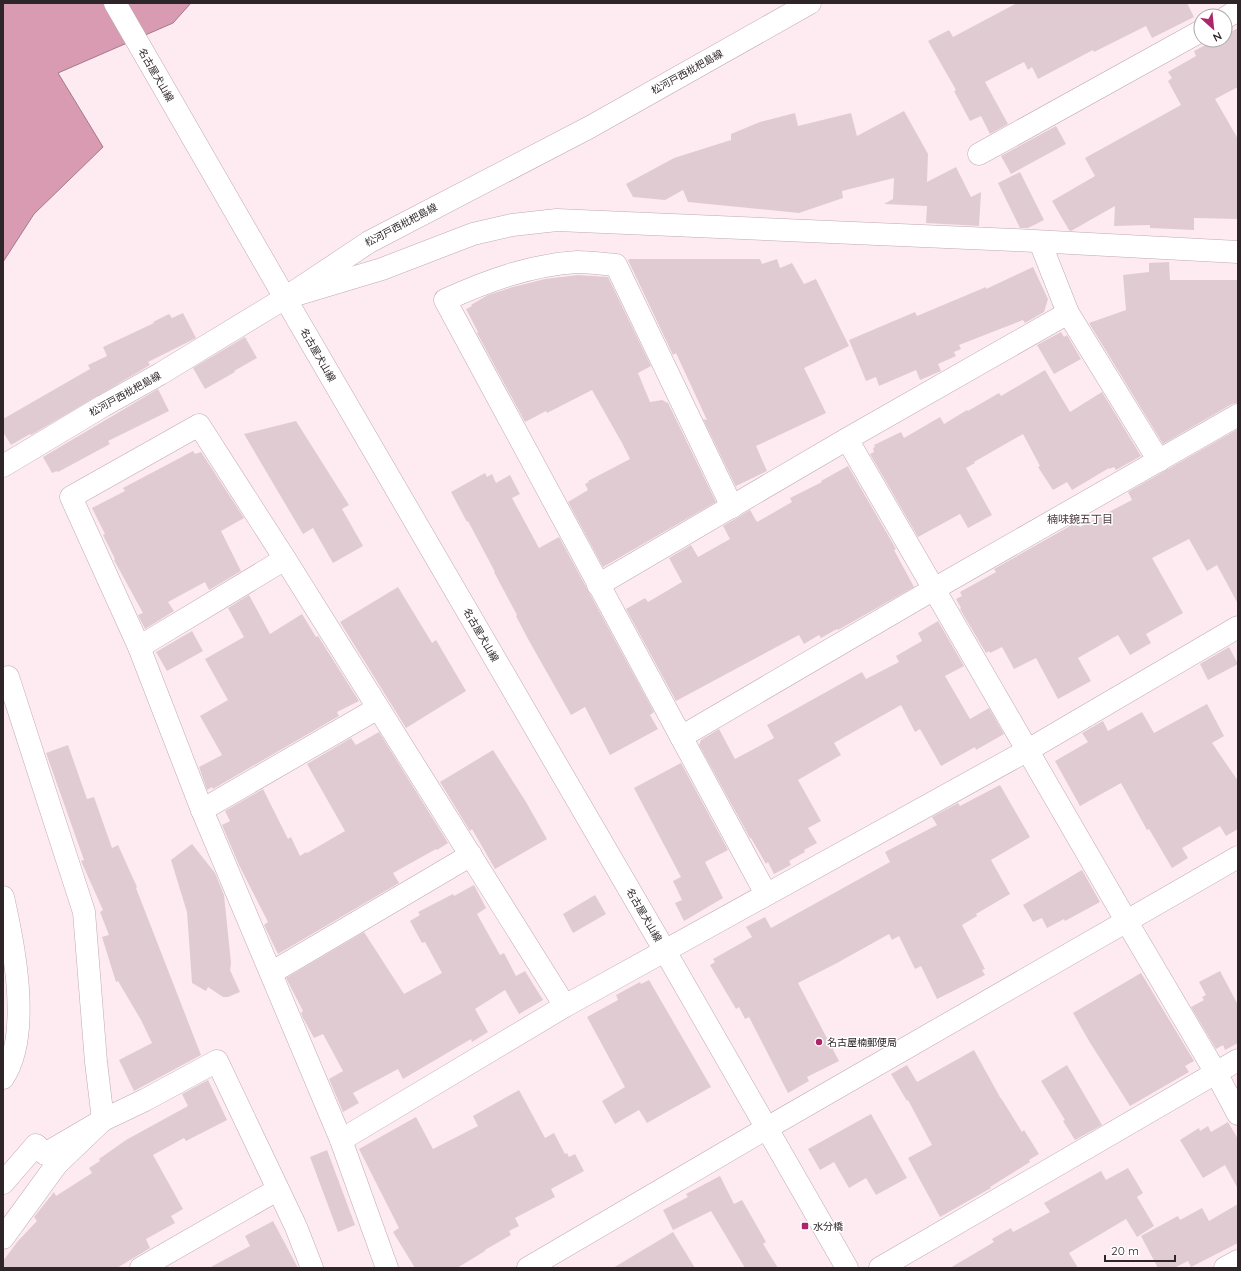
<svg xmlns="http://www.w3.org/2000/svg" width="1241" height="1271" font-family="Quicksand,'Noto Sans JP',sans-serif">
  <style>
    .water { fill: #d99bb2; stroke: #a57888 }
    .building { fill: #e1cbd2 }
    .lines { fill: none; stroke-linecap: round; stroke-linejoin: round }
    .minor-casing { stroke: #bfaab1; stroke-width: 23 }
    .major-casing { stroke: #bfaab1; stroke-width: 23 }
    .minor { stroke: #fff; stroke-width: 22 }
    .major { stroke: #fff; stroke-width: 22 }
    .poi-dot { fill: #ad266a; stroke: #fff; stroke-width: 1.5 }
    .labels { text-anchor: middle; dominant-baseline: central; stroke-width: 3; stroke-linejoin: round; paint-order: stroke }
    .street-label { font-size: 10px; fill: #2d2527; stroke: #fff }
    .poi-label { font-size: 10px; fill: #2d2527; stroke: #fff; text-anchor: start }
    .neighbourhood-label { font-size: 11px; fill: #503f45; stroke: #fff }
  </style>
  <rect width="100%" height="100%" fill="#fdebf1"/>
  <path class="water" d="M3,3h188l-18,20 -115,50 45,74 -69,67 -31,48z"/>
  <g class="building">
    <path d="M1017,3h170l7,14 -42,21 -6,-12 -52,26 -1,-2 -55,29 -6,-12 -4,3 -4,-8 -39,20 23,42 -18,10 -9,-18 -11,5 -16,-30 2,-1 -28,-49 21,-11 4,7z"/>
    <path d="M1238,28v59l-23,12 23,40v80l-44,-1v12l-44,-2v-3l-36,1 1,-20 -44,25 -2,-1 -17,-29 43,-25 -10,-18 96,-53 -13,-24 4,-3 -4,-6 28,-16 -2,-5 21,-11h10v-5z"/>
    <path d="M904,111l24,43 -1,28 29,-15 15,30 10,-5 -2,34 -53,-3 1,-17 -43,-2 9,-5 1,-21 -52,13 1,7 -44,15 -111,-11 -5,-12 -18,10 -32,-3 -7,-13 48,-26 57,-18v-6l29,-12 35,-9 3,13 53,-13 6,23z"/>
    <path d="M1056,126l10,18 -55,30 -10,-18z"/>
    <path d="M1020,172l24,48 -16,8h-8l-22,-45z"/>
    <path d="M630,259h130l2,5 15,-5 3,9 12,-5 12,21 12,-5 33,67 -45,22 22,45 -70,33 11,25 -31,15 1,3 -34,-70 4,1 -31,-67 -3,2 -45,-95z"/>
    <path d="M1169,262l1,18h68v123l-6,1 -69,40 -74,-121 37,-13 -3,-35 26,-3v-9z"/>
    <path d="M1033,267l15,32 -4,13 -19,11 -2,-3 -64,25 2,4 -7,3 2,4 -18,8 3,7 -21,9 -4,-10 -37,16 -3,-9 -10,4 -17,-41 66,-28 2,4 69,-29v2z"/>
    <path d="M578,275l30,2 43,89 -13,7 12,29 12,-2 6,3 48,99 -113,65 -35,-65 20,-12 -3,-6 4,-2 -1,-1 42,-22 -8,-16 -30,-53 -45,23 -1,-2 -21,11 -48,-89 1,-1 -12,-23 6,-3 -1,-1 17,-10 25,-8 32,-8z"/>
    <path d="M183,313l13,25 -48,24 2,3 -119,70 -1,-1 -19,11 -8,-13v-13l87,-50 -2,-4 19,-9 -4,-9 51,-24 -1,-1 16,-8 3,4z"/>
    <path d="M1061,332l3,5 3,-2 14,24 -27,15 -17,-29z"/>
    <path d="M245,337l12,21 -23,13 1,1 -30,17 -12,-21z"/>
    <path d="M1045,370l25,42 32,-20 39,64 -25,14 -2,-3 -5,2v-1l-37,22 -5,-8 -14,8 -15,-23 2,-1 -17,-32 -49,28 1,1 -9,5 26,47 -24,13 -8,-14 -42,23 -48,-83 4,-2 -1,-4 2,-1 -1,-2 27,-13 3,6 36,-21 4,7 23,-14 1,1 31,-18 2,3z"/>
    <path d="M158,389l11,22 -61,30 2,3 -52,28 -1,-1 -5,2 -9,-16z"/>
    <path d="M296,421l53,84 -7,4 21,37 -30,17 -20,-35 -10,6 -59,-100z"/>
    <path d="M1238,429v175l-21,-39 -10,6 -18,-32 -37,19 31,55 -37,21 5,9 -21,12 -12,-20 -40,23 13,23 -33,18 -22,-41 -22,11 -12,-22 -12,6 -1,-2 -3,2 -26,-44 1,-1 -5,-9 6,-3 -2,-4 36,-20 -2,-3 83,-47 3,5 52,-27 -4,-8z"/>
    <path d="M193,451l2,3 6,-2 43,66 -23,13 20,40 -32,19 -4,-8 -37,20 6,9 -29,18 -7,-14 5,-2 -29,-53 1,-1 -12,-24 2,-1 -13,-26 33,-17 -2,-3z"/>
    <path d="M848,466l48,83 -2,1 20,37 -76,43 -1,-1 -16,9 -2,-3 -15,9 -5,-9 -123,66 -50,-92 19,-11 3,4 34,-20 -13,-24 22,-13 7,12 32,-18 -7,-13 27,-16 7,12 35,-20 -2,-4 32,-16 -1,-1z"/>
    <path d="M485,473l2,4 5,-3 4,9 14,-8 10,19 -8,4 27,50 20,-11 95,175 -4,3 8,14 -48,26 -25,-48 -14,8 -43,-76 -12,-23 1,-1 -23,-43h1l-27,-51 -1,1 -16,-30z"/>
    <path d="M398,587l34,56 4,-3 30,51 -60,37 -66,-106z"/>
    <path d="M249,595l21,39 32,-20 14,23 2,-1 41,65 -22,11 2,4 -126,73 -1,-2 -5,3 -8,-23 23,-12 -22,-39 28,-16 -23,-41 39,-22 -16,-29z"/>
    <path d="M938,621l26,45 -19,10 25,43 19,-11 15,26 -28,16 -1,-3 -34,19 -21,-37 -5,3 -14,-27 -67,38 7,12 -43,25 23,41 -13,7 9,15 -13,7 1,2 -16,9 2,4 -17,9 -6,-12 -2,2 -15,-26h-1l-51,-93 2,-5 18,-11 16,30 39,-21 -7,-13 95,-53 4,7 33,-17 -3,-6 26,-15 -4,-8z"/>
    <path d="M192,631l11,20 -36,20 -11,-19z"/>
    <path d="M1229,647l9,17 -30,16 -8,-16z"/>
    <path d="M1207,704l17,32 -12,7 26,38v48l-12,7 -6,-10 -38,22 6,10 -16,10 -23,-39 -2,1 -26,-47 -41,23 -25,-45 33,-19 -6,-9 21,-12 5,10 34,-19 12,21z"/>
    <path d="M379,732l69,111 -11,7 -1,-1 -43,24 6,10 -121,71 -14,-29 4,-3 -29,-57 -17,-40 8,-4 -5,-10 38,-22 25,50 3,-2 9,19 6,-4 1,1 38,-22 -38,-67 44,-26 5,7z"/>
    <path d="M68,745l19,54 7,-2 18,51 6,-3 19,42 -1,1 65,167 -67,36 -15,-31 33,-17 -11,-23 -23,-39 -2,1 -14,-45 7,-2 -9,-23 3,-2 -22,-49 3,-1 -38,-107z"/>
    <path d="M493,750l33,52 21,37 -52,30 -23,-40 -2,2 -30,-49z"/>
    <path d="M681,763l47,87 -23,12 18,36 -39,23 -9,-18 7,-3 -9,-19 8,-4 -47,-89z"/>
    <path d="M1000,785l30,52 -39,23 19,34 -34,20 1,2 -15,9 23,44 -3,1 3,5 -48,24 -16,-33 -6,3 -16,-33 -7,4 -3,-6 -52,29 -39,20 41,78 -32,16 2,4 -21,12 -39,-76 -4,2 -6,-12 -3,2 -26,-44 5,-3 -2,-3 39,-22 -6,-10 19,-10 6,11 119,-66 -5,-10 52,-27 -5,-8 26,-14 2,3z"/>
    <path d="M192,844l23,29 9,22 7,68 -1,7 10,22 -12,5h-5l-15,-10 -2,4 -14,-8 -5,-71 -16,-52z"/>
    <path d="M1082,870l18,32 -35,19 -1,-2 -17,9 -5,-10 -9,4 -10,-17z"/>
    <path d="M474,885l12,23 -9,6 23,41 4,-2 12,23 9,-5 18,29 -24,14 -14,-24 -30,19 13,23 -16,10 -1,-3 -68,40 -5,-10 -45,24 6,10 -16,9 -14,-33 14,-8 -20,-37 -9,4 -11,-20 -2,-5 2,-2 -17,-33 78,-46 40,62 38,-21 -17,-31 -3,1 -12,-22 10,-6 -2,-3 35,-18 1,2z"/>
    <path d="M595,895l11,19 -33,19 -10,-19z"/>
    <path d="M1220,971l18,34v38l-13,7 -2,-5 -7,4 -25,-42 13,-7 -2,-3 4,-2 -7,-13z"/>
    <path d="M1141,973l53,88 -9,5 4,6 -59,34 -41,-65 -16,-28z"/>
    <path d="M649,980l62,107 -64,36 -8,-13 -24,14 -13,-23 23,-14 -38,-70 31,-17 -2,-5 24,-13 1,2z"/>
    <path d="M974,1050l27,49v-1l21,34 2,-2 15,24 -10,6 1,2 -40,25 1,1 -51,29 -32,-59 24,-13 -24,-45 -1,1 -16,-27 16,-9 10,17z"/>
    <path d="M1067,1065l35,60 -27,15 -12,-19 2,-1 -24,-39z"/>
    <path d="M208,1080l19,40 -41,21 -2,-3 -31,17 30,54 -12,7 4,7 -29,16 4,9 -33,20h-114v-7l15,-20 19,-20 -3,-4 20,-25 2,4 36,-23 -3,-5 11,-7 -1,-2 27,-19 62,-34 -6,-12z"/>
    <path d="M519,1090l26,48 9,-5 11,21 2,-1 2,4 6,-3 9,17 -33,18 4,8 -40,21 4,8 -10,5 2,4 -26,15v1l-28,17h-42l-22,-36 6,-4 -40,-79 57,-32 17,32 45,-23 -5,-10z"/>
    <path d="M871,1114l36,64 -31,17 -10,-17 -17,10 -15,-26 -14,8 -12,-21z"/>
    <path d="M1228,1122l10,17v50l-13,-24 -22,13 -23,-38 19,-12 1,3 8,-5 3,6z"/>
    <path d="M327,1150l28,75 -17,7 -28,-75z"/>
    <path d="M1128,1168l15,25 -6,4 17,29 -17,11 -11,-18 -57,34 9,15h-128l44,-26 -2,-3 19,-11 2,4 37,-20 -6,-9 57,-32 5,9z"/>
    <path d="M720,1176l14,28 8,-4 24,42 -3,2 15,24h-33l-34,-57 -38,19 -10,-20 25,-13 -2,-3z"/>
    <path d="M1238,1204v39l-47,24 -3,-6 -14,7h-16l-17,-32 37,-20 2,4 22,-12 7,13z"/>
    <path d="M273,1221l25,47h-89l41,-22 -5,-10z"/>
    <path d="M673,1232l22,36h-82z"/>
  </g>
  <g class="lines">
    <defs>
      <g id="minor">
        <path d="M1225,18l13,-8"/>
        <path d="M979,154l222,-123"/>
        <path d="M1040,242l28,71 91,148"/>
        <path d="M292,296l90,-27 91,-35 39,-9 45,-5 457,20 224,12"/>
        <path d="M847,439l280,483 89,151 22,41"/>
        <path d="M732,507l-116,-242c-13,-1 -26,-3 -39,-3 -47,3 -90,19 -132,38l321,594"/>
        <path d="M598,585l249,-146 221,-126"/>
        <path d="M139,647l146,-88"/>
        <path d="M681,737l253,-148 304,-174"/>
        <path d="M202,810l176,-102"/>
        <path d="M271,973l200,-118"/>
        <path d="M341,1140l224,-134 463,-256 210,-123"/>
        <path d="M3,1183l33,-38 9,9 58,-34 -7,-58 -12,-150 -76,-235"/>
        <path d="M3,1238l54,-74 46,-44 42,-20 72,-39 79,166 16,41"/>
        <path d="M141,1268l136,-78"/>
        <path d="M387,1268l-46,-128 -139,-330 -63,-163 -68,-150 128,-72 86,134 280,447"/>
        <path d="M528,1268l239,-140 471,-271"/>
        <path d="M880,1268l358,-208"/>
        <path d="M1225,1268l13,-7"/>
      </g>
      <g id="major">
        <path d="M115,3l170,295 380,653 182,317"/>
        <path d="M3,466l100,-60 57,-32 125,-76 84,-56 221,-115 220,-124"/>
        <path d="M3,897c11,48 29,138 0,181"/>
      </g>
    </defs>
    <use href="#minor" class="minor-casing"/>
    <use href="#major" class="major-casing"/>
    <use href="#minor" class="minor"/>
    <use href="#major" class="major"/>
  </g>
  <g class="poi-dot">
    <circle cx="819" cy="1042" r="4"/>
    <rect x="801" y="1222" width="8" height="8" rx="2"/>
  </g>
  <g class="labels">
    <g class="street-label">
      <text transform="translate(687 72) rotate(-29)">松河戸西枇杷島線</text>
      <text transform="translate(156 75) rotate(60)">名古屋犬山線</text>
      <text transform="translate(401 225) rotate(-28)">松河戸西枇杷島線</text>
      <text transform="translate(318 355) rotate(60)">名古屋犬山線</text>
      <text transform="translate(125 394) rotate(-29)">松河戸西枇杷島線</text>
      <text transform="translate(481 635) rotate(60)">名古屋犬山線</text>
      <text transform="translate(644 915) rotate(60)">名古屋犬山線</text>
    </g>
    <g class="poi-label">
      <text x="827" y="1042">名古屋楠郵便局</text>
      <text x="813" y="1226">水分橋</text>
    </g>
    <g class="neighbourhood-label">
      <text x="1080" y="519">楠味鋺五丁目</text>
    </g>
  </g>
  <rect width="1241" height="1271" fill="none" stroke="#2d2527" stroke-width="8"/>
  <g transform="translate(1213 28) rotate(153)"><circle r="19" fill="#ffffff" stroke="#aba8a9"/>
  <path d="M0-3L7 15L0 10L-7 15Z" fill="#ad266a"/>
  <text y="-6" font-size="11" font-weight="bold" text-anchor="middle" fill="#2d2527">N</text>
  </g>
  <path d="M1105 1255v6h70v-6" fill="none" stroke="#2d2527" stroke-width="2"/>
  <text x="1111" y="1255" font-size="12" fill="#2d2527" stroke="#ffffff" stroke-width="3" paint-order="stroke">20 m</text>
</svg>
